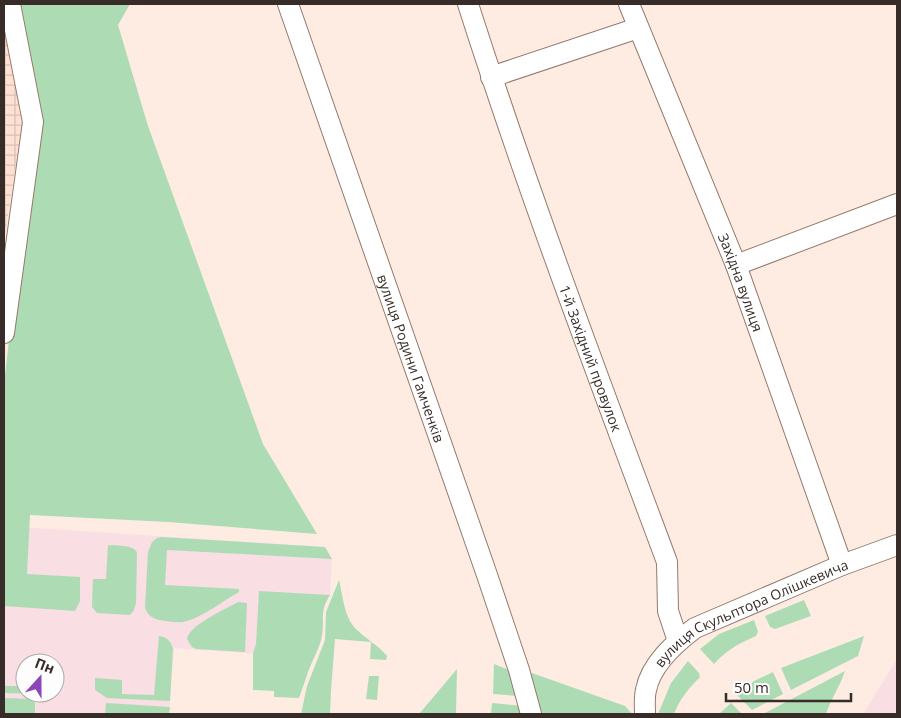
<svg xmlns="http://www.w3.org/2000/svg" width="901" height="718" font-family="'Open Sans',sans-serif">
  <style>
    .industrial { fill: url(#industrial-grid) }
    .education { fill: #f9dee3; fill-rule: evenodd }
    .green { fill: #addcb4 }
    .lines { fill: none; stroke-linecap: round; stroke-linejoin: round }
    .minor-casing { stroke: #937a6c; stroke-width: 22 }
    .minor { stroke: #fff; stroke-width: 20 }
    .labels { text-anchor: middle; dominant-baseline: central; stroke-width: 4; stroke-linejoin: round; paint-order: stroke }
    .street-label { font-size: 14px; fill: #372c27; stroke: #fdfdfd }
  </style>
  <defs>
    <pattern id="industrial-grid" width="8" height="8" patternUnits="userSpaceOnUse" patternTransform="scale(1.25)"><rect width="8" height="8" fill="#fee1d2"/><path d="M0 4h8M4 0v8" fill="none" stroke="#dac1b4"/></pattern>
  </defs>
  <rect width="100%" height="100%" fill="#feece3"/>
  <path class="industrial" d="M4,10l19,107 -19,124z"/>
  <g class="education">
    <path d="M4,526l321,21 7,12 -2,36 -7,12 -1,32 -8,19 -140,-10 -5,66h-165zM25,663h30v30h-30z"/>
    <path d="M897,659v55h-34l21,-34z"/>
  </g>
  <g class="green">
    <path d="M10,4h120l-12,21 30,101 115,318 54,90 -149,-12 -138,-7 -3,59 53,3v24l-5,10 -71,-5v-221l29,-263z"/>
    <path d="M162,537l163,10 7,12 -165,-9 -2,35 74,4v3c-16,9 -39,27 -56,30 -8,1 -16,-1 -24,-2 -7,-2 -12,-5 -14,-13l3,-55 4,-10 5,-4z"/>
    <path d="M108,545c9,1 23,-1 29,7l-1,51 -2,7 -4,5 -33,-2 -5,-6 1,-28h13z"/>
    <path d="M339,580c4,16 5,37 17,49 10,10 22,16 31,27l-1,4 -16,-1 1,-17 -36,-3 -4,52 -1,23h-29l6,-28 18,-46 1,-28z"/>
    <path d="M259,591l71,4c-12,19 -4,26 -9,45 -3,11 -9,21 -13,32 -3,9 -6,18 -9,26l-25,-1v-6l-21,-1v-37l3,-9z"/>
    <path d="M804,600l7,16 -36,13 -5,-2 -5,-11z"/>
    <path d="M238,602l9,1 -2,49 -49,-3 -4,-2 -5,-8c2,-14 39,-30 51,-37z"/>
    <path d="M754,620l4,12 -2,4c-18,8 -28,13 -42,28l-14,-15 19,-15z"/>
    <path d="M159,636c8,1 12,5 14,13l-3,52 -63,-3 -12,-8v-12l27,2v14l32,1z"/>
    <path d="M864,636l-6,20 -67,34 -10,-22z"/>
    <path d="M688,661l11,12 1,4c-12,12 -20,22 -26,37h-16l13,-31z"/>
    <path d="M494,664l15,6 9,26 -25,-2z"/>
    <path d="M457,669l-1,45h-37z"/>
    <path d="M845,671c-5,15 -14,28 -19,43h-60l-1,-1z"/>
    <path d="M773,672l10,22 -31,16 -14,-14 16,-15z"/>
    <path d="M22,673h3v20h12l-2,1 -31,-1v-7h18z"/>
    <path d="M532,673l93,33 7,8h-97l-6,-39z"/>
    <path d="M369,676h10l-2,24 -11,-1z"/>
    <path d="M4,698l31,1v15h-31z"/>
    <path d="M106,703l64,4 -1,7h-64z"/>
    <path d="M492,703l31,3 3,8h-35z"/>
    <path d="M731,703l11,11h-23z"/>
  </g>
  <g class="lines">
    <defs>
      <g id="minor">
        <path id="s1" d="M288,4l199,571 32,95 12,44"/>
        <path id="s2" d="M468,4c60,188 130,373 199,558l1,49 10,30"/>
        <path id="s3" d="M629,4l107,261 106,300"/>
        <path d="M491,77l147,-49"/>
        <path d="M736,265l161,-61"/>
        <path d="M4,333l29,-211 -23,-118"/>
        <path id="s4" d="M645,714c0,-8 -1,-16 1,-24 5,-26 29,-47 49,-62l147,-63 55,-20"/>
      </g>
    </defs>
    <use href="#minor" class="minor-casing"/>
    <use href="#minor" class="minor"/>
  </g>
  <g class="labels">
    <g class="street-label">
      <text stroke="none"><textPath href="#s3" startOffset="300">Західна вулиця</textPath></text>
      <text stroke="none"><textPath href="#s1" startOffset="375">вулиця Родини Гамченків</textPath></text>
      <text stroke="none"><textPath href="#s2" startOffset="375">1-й Західний провулок</textPath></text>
      <text stroke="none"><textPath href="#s4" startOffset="161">вулиця Скульптора Олішкевича</textPath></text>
    </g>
  </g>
  <rect width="901" height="718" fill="none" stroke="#372c27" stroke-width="10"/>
  <g transform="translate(40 678) rotate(21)"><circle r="24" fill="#fdfdfd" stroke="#aea9a7"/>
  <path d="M0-4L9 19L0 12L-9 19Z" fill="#8d46b9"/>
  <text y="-8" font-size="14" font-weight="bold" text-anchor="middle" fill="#372c27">Пн</text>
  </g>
  <path d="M726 693v8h125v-8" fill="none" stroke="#372c27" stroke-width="2.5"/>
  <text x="734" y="693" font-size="15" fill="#372c27" stroke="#fdfdfd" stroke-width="4" paint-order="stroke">50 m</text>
</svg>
